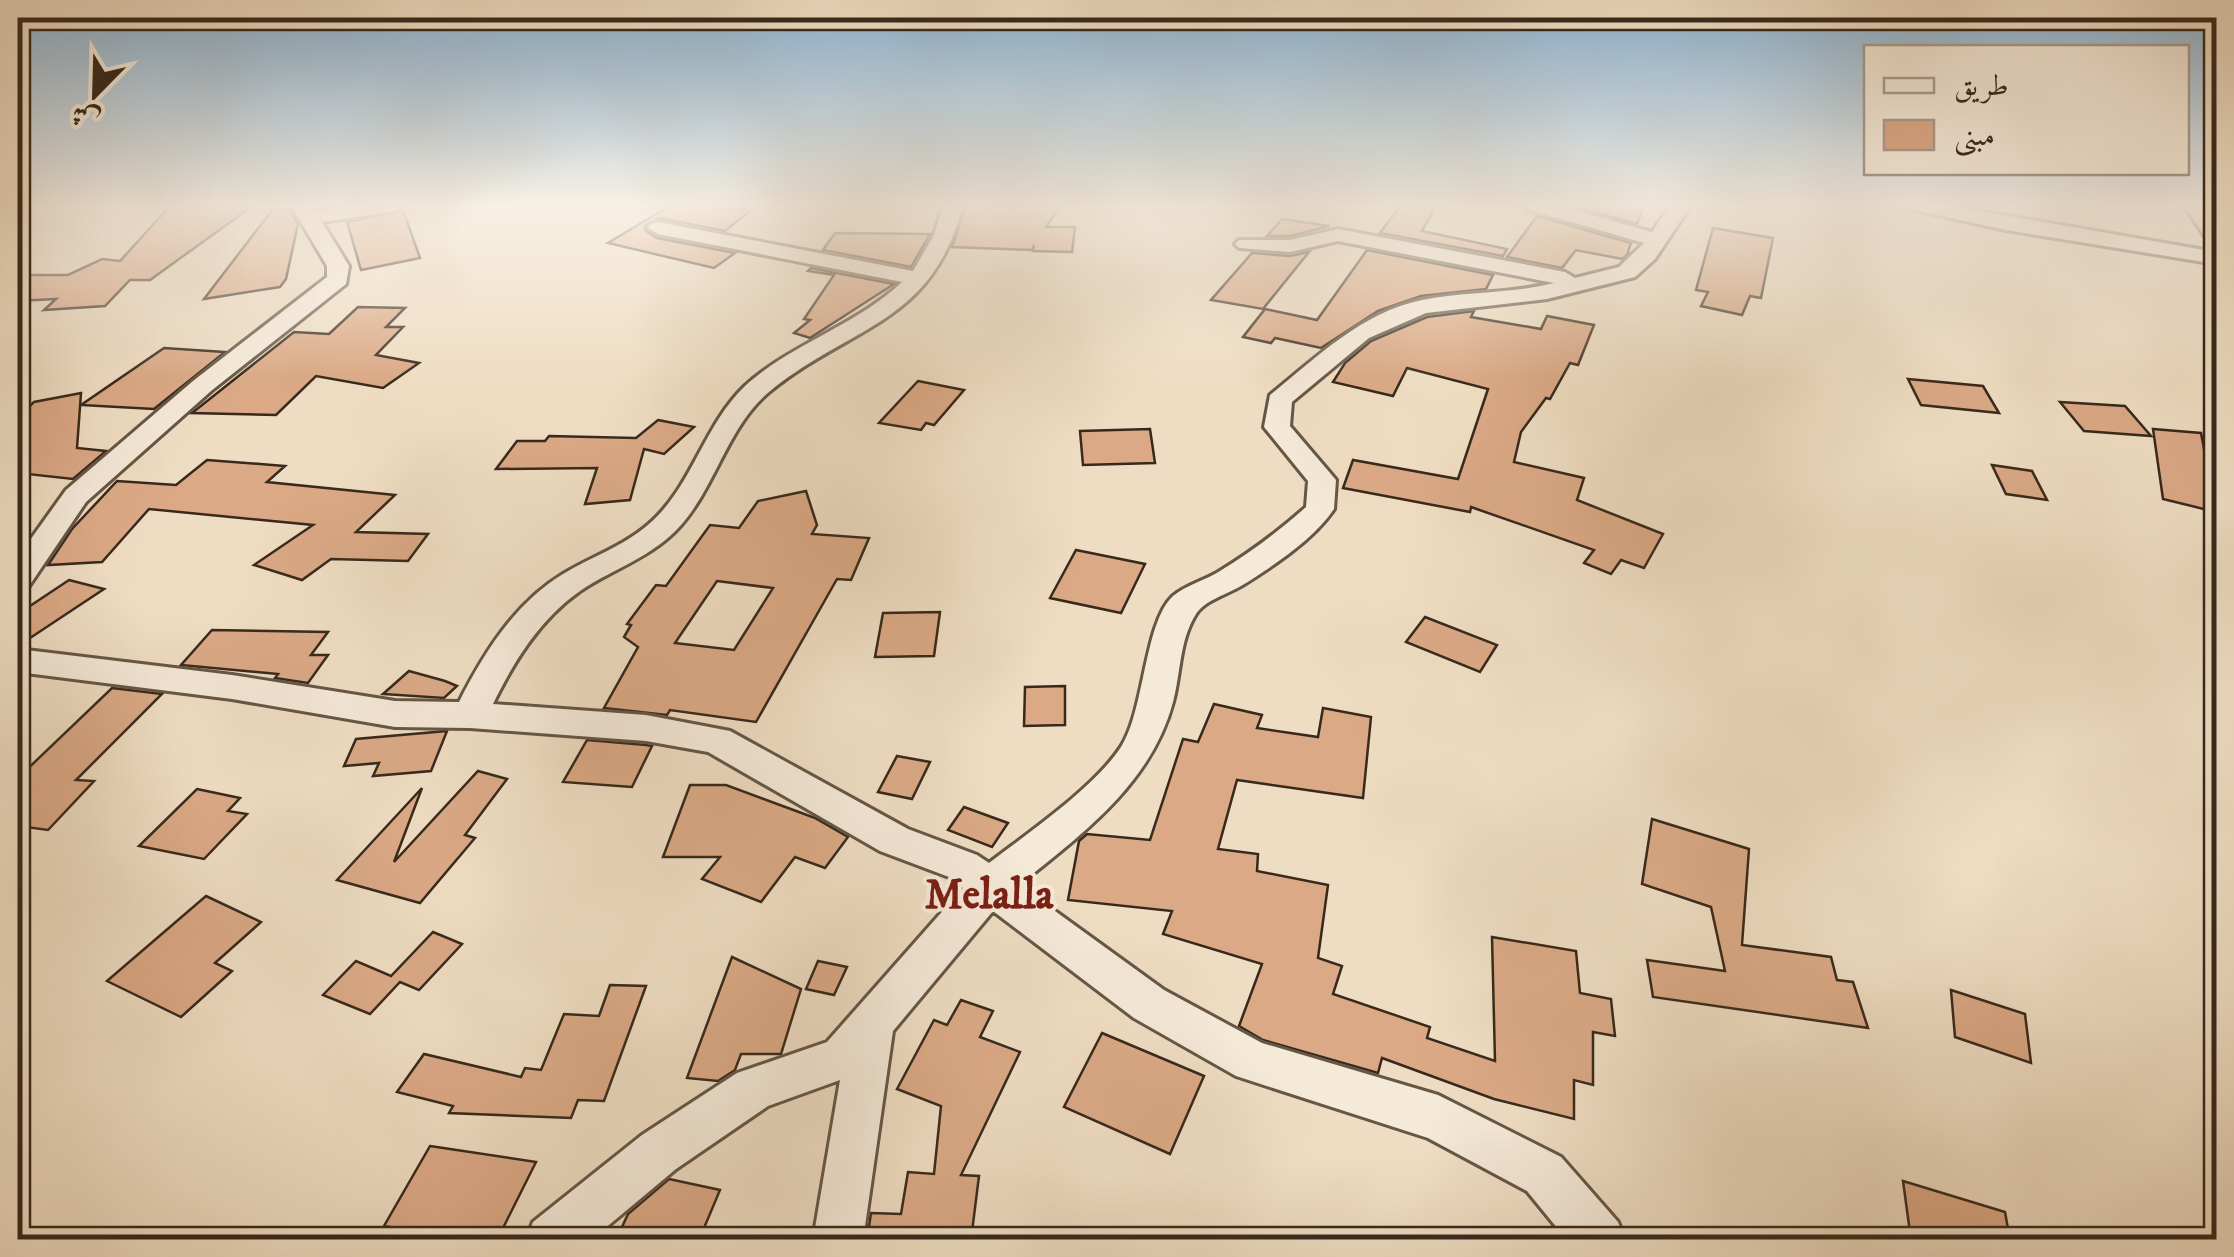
<svg xmlns="http://www.w3.org/2000/svg" width="2234" height="1257" font-family="'IM FELL DW Pica',Amiri,serif">
  <style>
    .building { fill: #dba986; stroke: #37291c; stroke-width: 2.5; fill-rule: evenodd }
    .lines { fill: none; stroke-linecap: round; stroke-linejoin: round }
    .minor-casing { stroke: #655646; stroke-width: 6 }
    .minor { fill: #f5e9d8; fill-rule: evenodd }
    .labels { text-anchor: middle; dominant-baseline: central; stroke-width: 8; stroke-linejoin: round; paint-order: stroke }
    .near-quarter-label { font-size: 42px; font-weight: bold; fill: #7a1f14; stroke: #f5e9d8 }
  </style>
  <rect width="100%" height="100%" fill="#efddc3"/>
  <filter id="stains"><feTurbulence type="fractalNoise" baseFrequency=".002" numOctaves="4"/><feColorMatrix values="0 0 0 0 .2 0 0 0 0 .09 0 0 0 0 .02 0 0 0 .5 -.17"/></filter>
  <radialGradient id="worn" r=".72"><stop offset=".6" stop-color="#630" stop-opacity="0"/><stop offset="1" stop-color="#630" stop-opacity=".3"/></radialGradient>
  <g class="building">
    <path d="M171,205h83l-104,75h-20l-25,26 -61,4 12,-11 -38,2v-26h50l34,-16 18,2z"/>
    <path d="M276,205h11l11,19 -12,55 -6,8 -76,12z"/>
    <path d="M671,205l80,5 -26,21 -66,-13 -14,8 1,5 11,7 78,15 -21,15 -106,-25z"/>
    <path d="M966,205h95l-15,22h29l-3,25 -39,-1 1,-6 -2,5 -80,-3z"/>
    <path d="M1401,205h36l-15,26 85,18 -4,7 -123,-23z"/>
    <path d="M1569,205h59l15,3 -6,16z"/>
    <path d="M2182,205h34v43l-6,-1z"/>
    <path d="M403,210l17,48 -59,12 -14,-48z"/>
    <path d="M1537,216l94,27 -4,12 -5,4 -46,-9 -14,18 -55,-11z"/>
    <path d="M1282,219l47,7 -39,10h-23z"/>
    <path d="M1713,228l60,10 -12,60 -11,-2 -8,19 -41,-9 7,-14 -12,-2z"/>
    <path d="M835,233l95,1 -19,33 -88,-17z"/>
    <path d="M1367,250l126,25 -7,14 -65,7 -43,15 -57,37 -46,-10 -4,5 -28,-6 22,-28 52,11z"/>
    <path d="M1309,252l-46,57 -52,-9 41,-47 38,3z"/>
    <path d="M811,268l83,16 -84,54 -16,-5 16,-13 -6,-1 30,-44 -26,-4z"/>
    <path d="M358,307l47,1 -19,19h17l-27,28 43,8 -36,25 -67,-12 -40,39 -84,-2 102,-81 35,2z"/>
    <path d="M1474,311l-3,6 70,12 6,-13 47,9 -16,40 -8,-2 -20,36 -4,-1 -25,34 -7,30 70,16 -7,22 86,34 -19,34 -23,-8 -10,14 -27,-11 10,-13 -123,-43 -1,5 -127,-24 10,-28 105,19 30,-90 -81,-21 -14,28 -60,-14 12,-19 26,-22 56,-24z"/>
    <path d="M164,348l61,4 -71,57 -73,-4z"/>
    <path d="M1908,379l75,7 16,27 -78,-8z"/>
    <path d="M918,381l46,9 -30,35 -8,-2 -5,7 -42,-7z"/>
    <path d="M81,393l-4,55 29,3 -33,28 -55,-6v-56l16,-15z"/>
    <path d="M2060,402l65,4 26,30 -67,-5z"/>
    <path d="M658,420l36,7 -30,27 -20,-5 -14,51 -45,4 12,-36 -101,1 21,-28h28l4,-5 87,2z"/>
    <path d="M1150,429l5,34 -72,2 -3,-34z"/>
    <path d="M2153,429l48,4 15,79 -53,-13z"/>
    <path d="M207,460l78,6 -18,16 128,13 -39,37 72,2 -20,27 -77,-2 -29,21 -48,-15 59,-40 -164,-16 -47,53 -54,3 24,-36 45,-48 59,4z"/>
    <path d="M1992,465l40,6 15,29 -41,-6z"/>
    <path d="M806,491l11,34 -5,9 57,4 -18,42 -14,-1 -81,143 -86,-12 -3,5 -63,-7 34,-61 -14,-10 7,-12 -4,-1 29,-39 10,1 44,-61 29,3 19,-27zM717,581l56,7 -39,62 -59,-7z"/>
    <path d="M1076,550l69,14 -24,49 -71,-15z"/>
    <path d="M69,580l35,9 -86,57v-32z"/>
    <path d="M940,612l-6,44 -59,1 8,-44z"/>
    <path d="M1425,617l72,28 -17,27 -74,-30z"/>
    <path d="M212,630l116,2 -17,23h17l-20,28 -33,-5 3,-4 -97,-9z"/>
    <path d="M409,671l36,10 12,5 -13,12 -61,-4z"/>
    <path d="M1065,686v39l-41,1 1,-39z"/>
    <path d="M112,688l50,6 -86,86 18,1 -46,49 -30,-4v-48z"/>
    <path d="M1214,704l48,11 -5,13 61,9 5,-29 48,9 -8,81 -126,-18 -19,69 40,5 -1,17 71,14 -10,73 24,8 -9,28 97,33 -3,11 68,23 -3,-124 84,14 4,42 31,6 4,37 -22,-4v53l-19,-5v39l-80,-20 -112,-41 -4,15 -115,-33 -24,-14 23,-62 -99,-30 9,-23 -104,-11 11,-59 8,-7 63,6 33,-101 15,3z"/>
    <path d="M447,731l-16,40 -58,5 6,-13 -35,3 12,-27z"/>
    <path d="M587,740l59,5 6,1 -20,41 -69,-5z"/>
    <path d="M897,756l33,6 -18,37 -34,-7z"/>
    <path d="M478,771l29,8 -42,56 10,3 -55,65 -83,-23 85,-92 -28,74z"/>
    <path d="M690,785h36l89,33 33,19 -23,31 -30,-11 -34,45 -59,-23 18,-22h-57z"/>
    <path d="M197,789l43,9 -12,13 19,3 -43,45 -65,-13z"/>
    <path d="M964,807l44,16 -16,24 -44,-17z"/>
    <path d="M1652,819l97,30 -7,96 89,12 6,23 16,2 15,46 -215,-31 -6,-37 78,11 -14,-64 -69,-23z"/>
    <path d="M206,896l55,26 -46,41 17,8 -51,46 -74,-36z"/>
    <path d="M433,932l29,12 -43,46 -19,-8 -30,32 -47,-19 33,-34 35,15z"/>
    <path d="M732,957l69,32 -20,65h-40l-6,16 -17,11 -31,-3z"/>
    <path d="M818,961l29,6 -13,28 -28,-6z"/>
    <path d="M610,985l36,1 -42,115 -26,-1 -7,18 -122,-5 4,-7 -56,-14 27,-38 97,23 4,-9 16,2 23,-56 35,2z"/>
    <path d="M1951,990l74,24 6,49 -76,-26z"/>
    <path d="M961,1000l32,11 -13,26 40,15 -59,123 18,1 -8,64h-104l4,-27 30,1 7,-42 26,2 7,-68 -44,-17 37,-69 13,5z"/>
    <path d="M1102,1033l102,43 -34,78 -106,-47z"/>
    <path d="M430,1146l106,16 -39,78h-32l-81,-14z"/>
    <path d="M669,1179l51,11 -21,50h-83l12,-26z"/>
    <path d="M1903,1181l102,31 5,28h-99z"/>
  </g>
  <g class="lines">
    <defs>
      <g id="minor">
        <path d="M291,205h20l4,6 40,-6h49l-10,6 -72,11 27,44 -3,18 -135,107 -125,111 -57,84 -11,3v-32l48,-67 127,-109 134,-104v-11z"/>
        <path d="M943,205h20c-31,120 -111,119 -194,187 -41,34 -53,93 -88,133 -28,32 -67,43 -101,66 -40,28 -66,70 -87,113l153,11 84,16 178,98 69,26 12,8c39,-30 105,-75 132,-116 24,-37 23,-124 52,-151 13,-11 33,-16 47,-25 31,-19 59,-40 86,-64l2,-26 -44,-54 6,-32c46,-37 92,-83 152,-95 43,-9 89,-6 132,-17l-216,-42 -48,11 -51,-4 -4,-4 4,-4h51l48,-11 227,43 10,6 44,-11 25,-24 -118,-34 -3,-4h32l97,27 19,-27h20l-36,54 -20,18 -88,22 -121,14 -57,25 -77,64 -2,24 46,54 -2,29c-21,31 -61,57 -93,77 -14,8 -37,15 -45,28 -17,27 -15,59 -23,88 -22,82 -91,132 -154,183l145,105 98,53 176,52 123,62 57,65 7,18h-58l-40,-49 -99,-53 -192,-62 -102,-58 -141,-107 -100,120 -30,209h-50l27,-160 -72,26 -92,63 -85,71h-65l7,-18 109,-87 95,-62 90,-31 136,-154 -14,-11 -69,-26 -172,-99 -62,-11 -176,-13 -75,-1 -163,-28 -214,-27v-23l214,26 163,26 64,1c25,-49 56,-99 104,-128 28,-17 61,-28 86,-50 43,-37 54,-97 95,-137 46,-43 112,-61 158,-105l-244,-48 -10,-6 3,-4 7,-2 255,49 21,-36z"/>
        <path d="M1907,205h38l271,47v12l-210,-34 -96,-21z"/>
      </g>
    </defs>
    <use href="#minor" class="minor-casing"/>
    <use href="#minor" class="minor"/>
  </g>
  <linearGradient id="sky" x2="0" y2="1"><stop stop-color="#8bb6d7"/><stop offset="0.54" stop-color="#f8f0e4"/><stop offset="1" stop-color="#f8f0e4" stop-opacity="0"/></linearGradient>
  <rect width="2234" height="381" fill="url(#sky)"/>
  <g class="labels">
    <g class="near-quarter-label">
      <text x="989" y="896">Melalla</text>
    </g>
  </g>
  <rect width="2234" height="1257" fill="none" stroke="#efddc3" stroke-width="60"/>
  <rect x="20" y="20" width="2194" height="1217" fill="none" stroke="#37291c" stroke-width="5"/>
  <rect x="30" y="30" width="2174" height="1197" fill="none" stroke="#37291c" stroke-width="2.5"/>
  <rect x="1864" y="45" width="325" height="130" fill="#f5e9d8" stroke="#a99c8d" stroke-width="2.5"/>
  <rect x="1884" y="78" width="50" height="15" fill="#f5e9d8" stroke="#a99c8d" stroke-width="2.5"/>
  <text x="1954" y="95" font-size="30" fill="#37291c">طريق</text>
  <rect x="1884" y="120" width="50" height="30" fill="#dba986" stroke="#a99c8d" stroke-width="2.5"/>
  <text x="1954" y="145" font-size="30" fill="#37291c">مبنى</text>
  <g transform="translate(95 95) rotate(203)" stroke="#f5e9d8" stroke-width="8" paint-order="stroke">
  <path d="M0-8L18 38L0 25L-18 38Z" fill="#37291c"/>
  <text y="-15" font-size="28" font-weight="bold" text-anchor="middle" fill="#37291c">ش</text>
  </g>
  <rect width="100%" height="100%" filter="url(#stains)"/>
  <rect width="100%" height="100%" fill="url(#worn)"/>
</svg>
